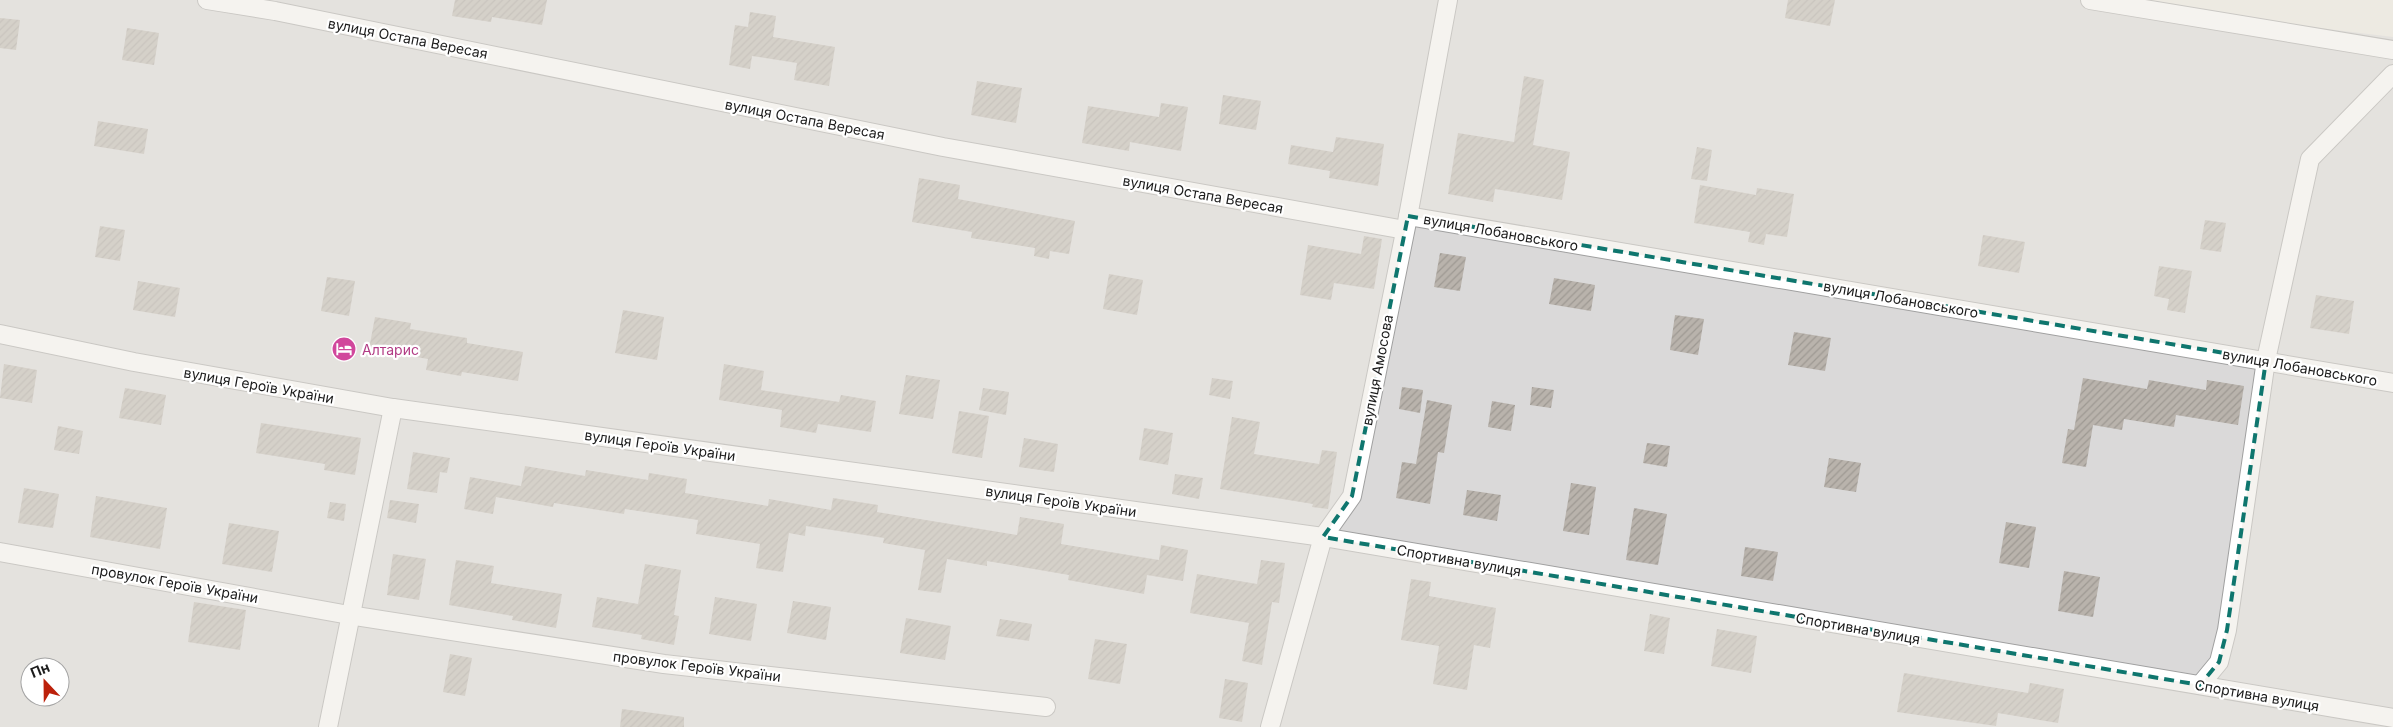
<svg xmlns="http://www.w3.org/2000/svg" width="2393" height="727" font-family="Inter,sans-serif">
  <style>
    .residential { fill: #dad9d9; fill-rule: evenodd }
    .building { fill: url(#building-hatch) }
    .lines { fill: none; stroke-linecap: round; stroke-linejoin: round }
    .minor-casing { stroke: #a0a0a0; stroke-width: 20 }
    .minor { stroke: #fff; stroke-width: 18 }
    .marked { fill: none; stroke: #0f766e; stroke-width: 4; stroke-dasharray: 10 6; stroke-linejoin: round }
    .labels { text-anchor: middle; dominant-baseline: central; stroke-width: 4.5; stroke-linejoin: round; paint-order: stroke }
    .street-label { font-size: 14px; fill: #1c1c1c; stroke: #fff }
    .hotel-label { font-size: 14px; fill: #b23c85; stroke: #fff; text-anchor: start }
  </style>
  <defs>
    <pattern id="building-hatch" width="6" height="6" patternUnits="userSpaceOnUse" patternTransform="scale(1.25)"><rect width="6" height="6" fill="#b9b3ac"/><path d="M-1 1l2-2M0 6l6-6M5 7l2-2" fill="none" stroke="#9e9993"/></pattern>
  </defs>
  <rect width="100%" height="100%" fill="#edeae2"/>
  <path class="residential" d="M0,0h2091l302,37v690h-2393zM30,667h30v30h-30z"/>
  <g class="building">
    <path d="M455,0h92l-5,25 -50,-8 -1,5 -39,-6z"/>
    <path d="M1788,0h47l-5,26 -45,-8z"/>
    <path d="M750,12l26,4 -3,21 62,10 -6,39 -35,-6 3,-17 -45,-7 -2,13 -21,-4 6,-40 13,2z"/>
    <path d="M0,18l20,2 -4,30 -16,-2z"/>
    <path d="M127,28l32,5 -5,32 -32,-5z"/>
    <path d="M1524,76l20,4 -11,65 37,7 -8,48 -67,-11 -2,13 -45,-8 10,-61 56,9z"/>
    <path d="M977,81l45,7 -6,35 -45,-8z"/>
    <path d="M1223,95l38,6 -5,29 -37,-6z"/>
    <path d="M1161,103l27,4 -7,44 -51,-9 -1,9 -47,-8 6,-37 71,11z"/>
    <path d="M98,121l50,8 -4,25 -50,-8z"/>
    <path d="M1336,137l48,7 -6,42 -49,-8 1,-7 -42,-7 3,-19 42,7z"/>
    <path d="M1697,147l15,3 -5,31 -16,-2z"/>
    <path d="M919,178l41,7 -2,14 117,22 -6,33 -19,-3 -1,8 -15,-3 1,-8 -64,-10 1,-6 -60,-10z"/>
    <path d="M1700,185l56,10 1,-7 37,6 -7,43 -21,-3 -2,11 -16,-3 2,-10 -56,-9z"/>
    <path d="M2205,220l21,3 -5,29 -21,-3z"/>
    <path d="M100,226l25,4 -5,31 -25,-4z"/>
    <path d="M1983,235l42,7 -6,31 -41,-7z"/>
    <path d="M1364,236l18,3 -8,50 -40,-6 -3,17 -31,-5 8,-50 53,9z"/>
    <path d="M1440,253l26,4 -6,34 -26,-4z"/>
    <path d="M2159,266l33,5 -7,42 -18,-3 2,-11 -15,-3z"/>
    <path d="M1109,274l34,6 -6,35 -34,-6z"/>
    <path d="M327,277l28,4 -6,35 -28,-5z"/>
    <path d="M1554,278l41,7 -4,26 -42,-7z"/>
    <path d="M138,281l42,7 -5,29 -42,-7z"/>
    <path d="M2316,295l38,6 -5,33 -39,-6z"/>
    <path d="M623,310l41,7 -7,43 -42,-7z"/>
    <path d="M1675,315l29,4 -6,36 -28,-5z"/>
    <path d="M375,317l36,6 -1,6 57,9v5l56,9 -5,29 -56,-9 -1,4 -35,-6 2,-11 -59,-10z"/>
    <path d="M1794,332l37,6 -6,33 -37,-6z"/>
    <path d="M4,364l33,6 -5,33 -32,-5z"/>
    <path d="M724,364l40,7 -3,19 78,12 2,-7 35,6 -5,31 -53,-8 -2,9 -36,-6 2,-17 -63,-10z"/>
    <path d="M906,375l34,5 -7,39 -34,-5z"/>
    <path d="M1212,378l21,3 -3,18 -21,-4z"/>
    <path d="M2083,378l64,11 2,-9 57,10 1,-10 37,6 -6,39 -62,-10 -2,12 -50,-8 -2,11 -29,-5 -7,42 -24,-4 6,-34 6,1z"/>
    <path d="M1402,387l21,3 -3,23 -21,-4z"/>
    <path d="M1532,387l22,3 -3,18 -21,-3z"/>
    <path d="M125,388l41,7 -5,30 -42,-7z"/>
    <path d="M983,388l26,4 -3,23 -27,-5z"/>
    <path d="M1427,400l25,5 -8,48 -6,-1 -8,52 -34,-6 6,-36 14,2z"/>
    <path d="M1492,401l23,4 -4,26 -23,-4z"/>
    <path d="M959,411l30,5 -7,42 -30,-5z"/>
    <path d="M1232,417l28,5 -6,32 65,10 3,-14 15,2 -9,57 -16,-2 1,-3 -93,-15z"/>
    <path d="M261,423l100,15 -6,37 -31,-5 1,-6 -69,-11z"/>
    <path d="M58,426l25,5 -4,23 -25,-4z"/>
    <path d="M1144,428l29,5 -5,32 -29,-5z"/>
    <path d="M1024,438l34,6 -4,28 -35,-5z"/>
    <path d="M1647,443l23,3 -3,21 -24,-4z"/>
    <path d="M413,452l37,6 -3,15 -7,-1 -3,21 -30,-4z"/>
    <path d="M1829,458l32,5 -5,29 -32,-5z"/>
    <path d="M525,466l60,10 1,-6 62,10 1,-7 38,6 -2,14 83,13 1,-7 62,11 2,-12 45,7 -1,7 140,23 3,-18 44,7 -3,20 98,16 2,-15 27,5 -5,31 -36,-6 -3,19 -76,-14 1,-5 -82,-14v5l-40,-7 -6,34 -23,-3 7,-40 -42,-7 1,-5 -78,-12 -1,10 -16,-3 -6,39 -27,-4 4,-24 -64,-10 2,-14 -73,-11 -1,5 -70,-11 -1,4 -57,-10 -3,17 -29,-5 6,-32 51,9z"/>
    <path d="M1175,474l28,4 -4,21 -27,-5z"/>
    <path d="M1571,483l25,4 -7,48 -26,-4z"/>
    <path d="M24,488l35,6 -6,34 -35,-5z"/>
    <path d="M1467,490l34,5 -4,26 -34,-6z"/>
    <path d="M96,496l71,12 -7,41 -70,-12z"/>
    <path d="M390,500l29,4 -3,19 -29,-5z"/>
    <path d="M330,502l16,2 -2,17 -17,-3z"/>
    <path d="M1634,508l33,6 -9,51 -32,-5z"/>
    <path d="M2006,522l30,5 -7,41 -30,-5z"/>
    <path d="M229,523l50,8 -7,41 -50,-8z"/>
    <path d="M1745,547l33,5 -5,29 -32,-5z"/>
    <path d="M393,554l33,5 -7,41 -32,-5z"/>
    <path d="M456,560l38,6 -3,17 71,11 -6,34 -44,-8 1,-4 -64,-11z"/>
    <path d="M1261,560l24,3 -6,40 -7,-1 -10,63 -20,-4 7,-38 -59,-10 7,-39 60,10z"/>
    <path d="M645,564l36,6 -7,45 5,1 -5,29 -33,-6 1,-4 -50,-8 5,-30 41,7z"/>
    <path d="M2064,571l36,6 -7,40 -35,-6z"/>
    <path d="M1411,579l20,3 -2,14 67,12 -6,40 -16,-3 -7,45 -34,-6 6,-38 -38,-6z"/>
    <path d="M715,597l42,7 -6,37 -42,-7z"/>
    <path d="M793,601l38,6 -5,33 -39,-7z"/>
    <path d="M194,602l52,8 -6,40 -52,-8z"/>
    <path d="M1650,614l20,4 -6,36 -20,-3z"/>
    <path d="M906,618l45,8 -6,34 -45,-7z"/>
    <path d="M1000,619l32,5 -3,17 -33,-5z"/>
    <path d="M1717,629l40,7 -6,37 -40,-7z"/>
    <path d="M1095,639l32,5 -7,40 -32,-5z"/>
    <path d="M450,654l22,4 -7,38 -22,-4z"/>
    <path d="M1904,673l124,20 2,-10 34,6 -6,34 -60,-10 -2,13 -99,-14z"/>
    <path d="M1225,679l23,4 -6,39 -23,-4z"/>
    <path d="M622,709l62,8v10h-64z"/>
  </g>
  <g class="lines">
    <defs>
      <g id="minor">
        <path d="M207,0l68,11 668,136 462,83"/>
        <path d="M2090,0l303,50"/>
        <path d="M1408,216l985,167"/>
        <path d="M0,334l134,28 259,46 930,129 1070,181"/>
        <path d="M0,552l349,63 315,49 382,43"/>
        <path d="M2200,685l19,-23 8,-32 39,-270 44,-201 83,-85"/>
        <path d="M328,727l65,-319"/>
        <path d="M1270,727l53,-190 29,-41 55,-274 41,-222"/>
      </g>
    </defs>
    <use href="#minor" class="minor-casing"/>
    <use href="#minor" class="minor"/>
  </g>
  <path d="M0 0H2393V727H0ZM1408,216l858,144 -39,270 -8,32 -19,23 -877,-148 29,-41z" fill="#edeae2" fill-opacity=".55" fill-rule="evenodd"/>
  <path class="marked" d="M1408,216l858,144 -39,270 -8,32 -19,23 -877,-148 29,-41z"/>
  <defs>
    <symbol id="hotel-disc" viewBox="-11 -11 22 22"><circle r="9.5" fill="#d1479c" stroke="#fff"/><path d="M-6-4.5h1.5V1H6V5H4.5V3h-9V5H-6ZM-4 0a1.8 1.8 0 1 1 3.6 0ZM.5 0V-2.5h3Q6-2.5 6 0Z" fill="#fff"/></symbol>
  </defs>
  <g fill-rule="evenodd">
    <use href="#hotel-disc" x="330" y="335" width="28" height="28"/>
  </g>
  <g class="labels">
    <g class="street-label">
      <text transform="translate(408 38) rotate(11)">вулиця Остапа Вересая</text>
      <text transform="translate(805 119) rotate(11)">вулиця Остапа Вересая</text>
      <text transform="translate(1203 194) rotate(10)">вулиця Остапа Вересая</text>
      <text transform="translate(1501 232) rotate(10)">вулиця Лобановського</text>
      <text transform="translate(1901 299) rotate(10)">вулиця Лобановського</text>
      <text transform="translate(2300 367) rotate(10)">вулиця Лобановського</text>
      <text transform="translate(1377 370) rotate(-79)">вулиця Амосова</text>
      <text transform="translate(259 385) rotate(10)">вулиця Героїв України</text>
      <text transform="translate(660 445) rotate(8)">вулиця Героїв України</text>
      <text transform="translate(1061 501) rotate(8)">вулиця Героїв України</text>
      <text transform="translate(1459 560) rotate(10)">Спортивна вулиця</text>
      <text transform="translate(175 583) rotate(10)">провулок Героїв України</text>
      <text transform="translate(1858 628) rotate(10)">Спортивна вулиця</text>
      <text transform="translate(697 666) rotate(7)">провулок Героїв України</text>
      <text transform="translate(2257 695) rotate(10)">Спортивна вулиця</text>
    </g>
    <g class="hotel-label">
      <text x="362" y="349">Алтарис</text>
    </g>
  </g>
  <g transform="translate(45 682) rotate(338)"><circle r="24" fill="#ffffff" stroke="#a4a4a4"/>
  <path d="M0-4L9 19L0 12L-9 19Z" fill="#bc210b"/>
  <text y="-8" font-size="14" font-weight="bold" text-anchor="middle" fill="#1c1c1c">Пн</text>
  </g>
</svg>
